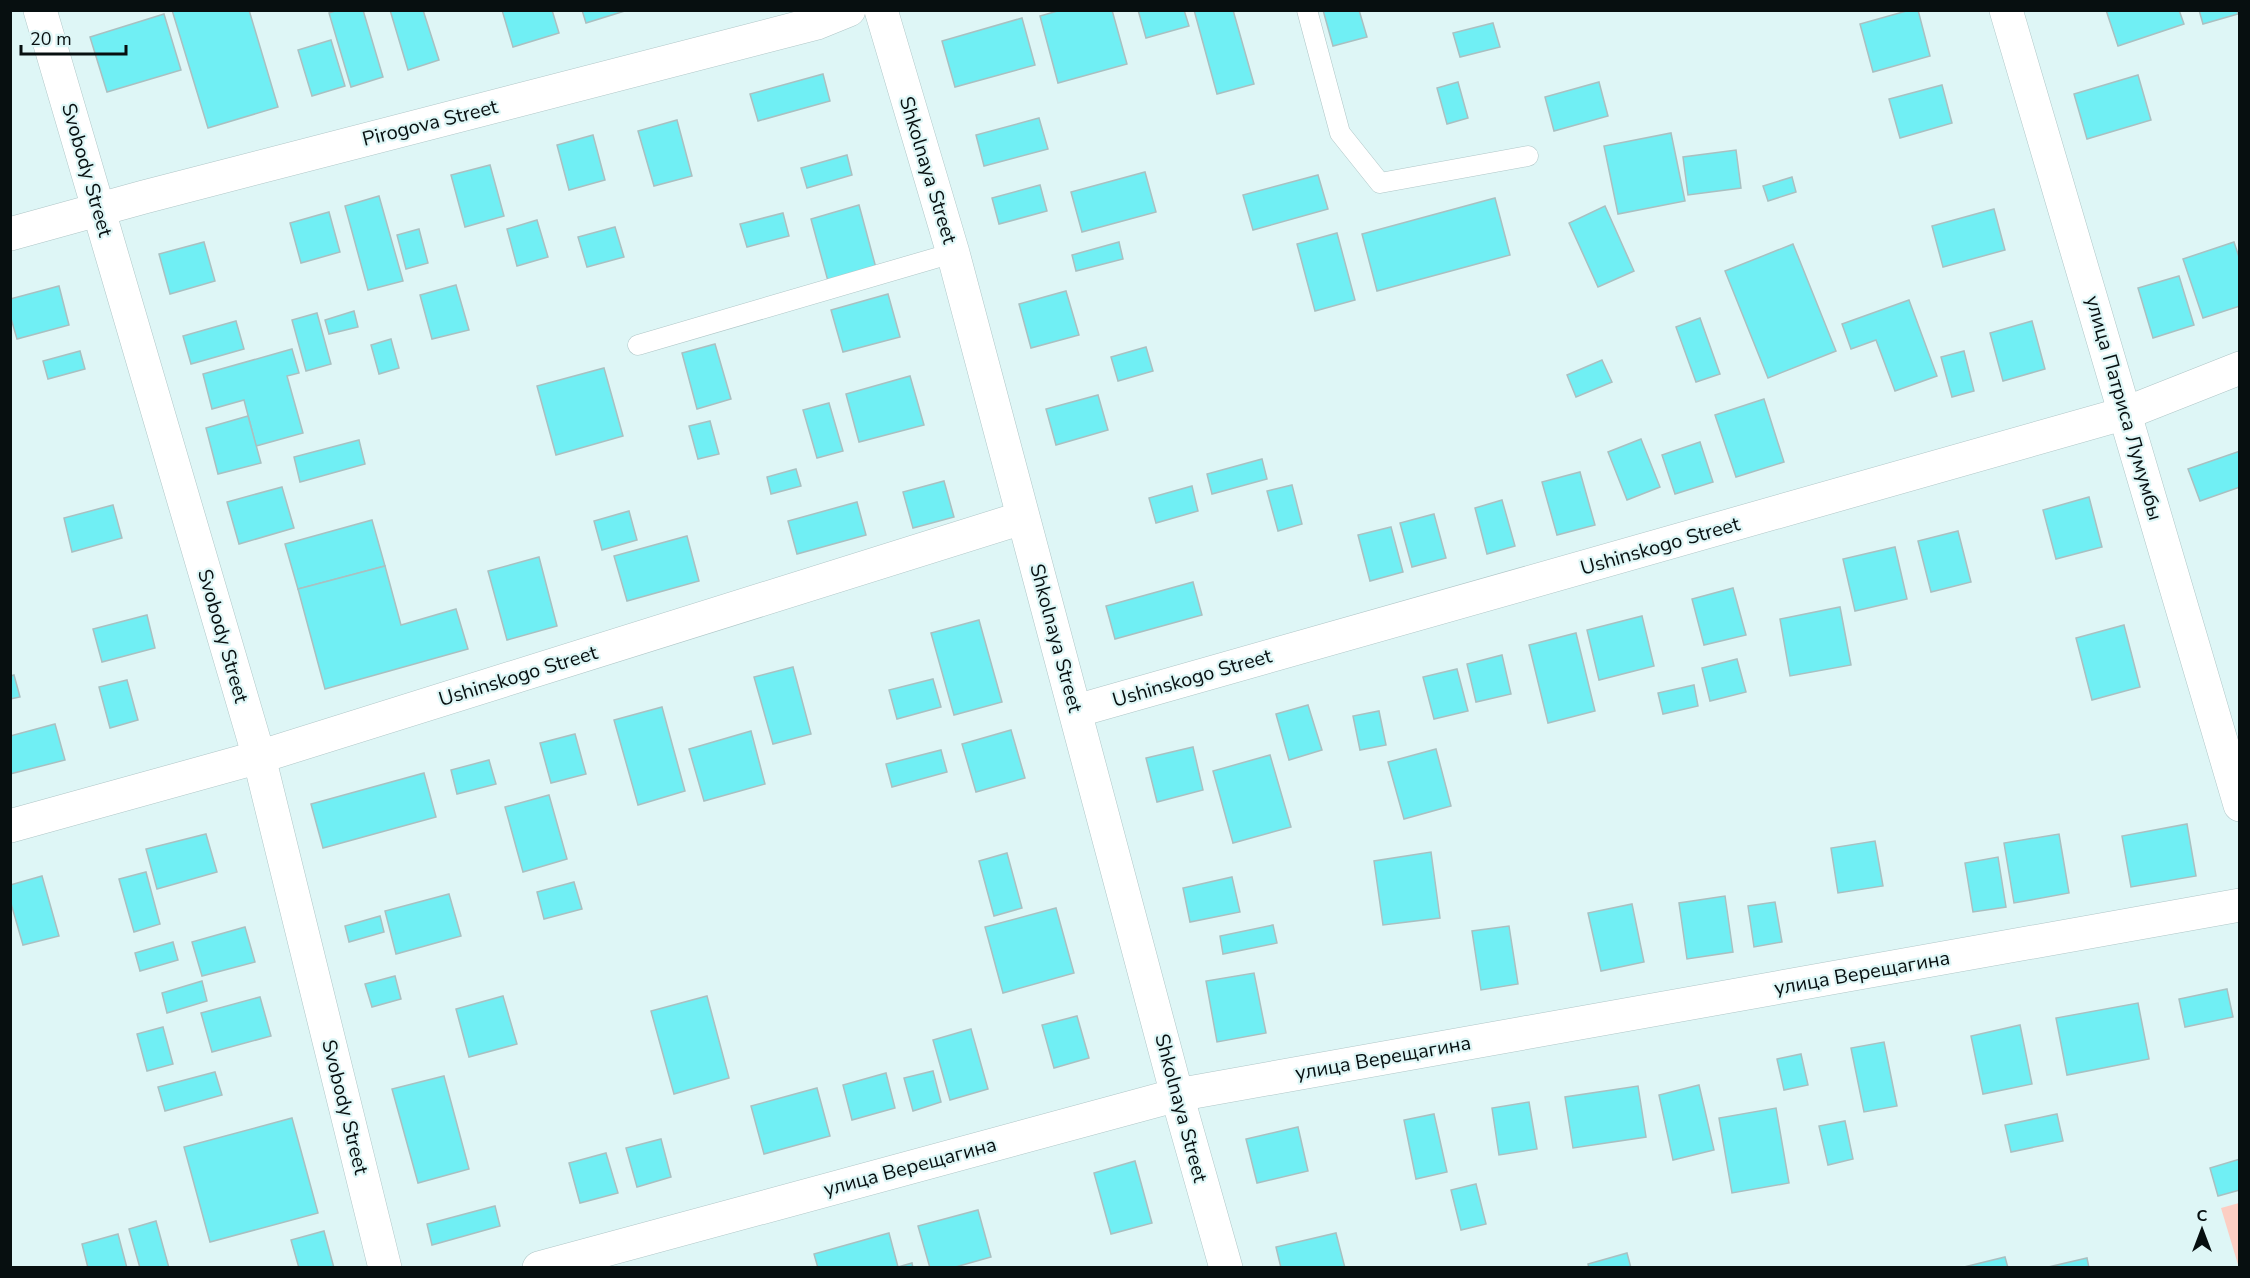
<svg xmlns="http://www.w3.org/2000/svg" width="2250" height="1278" font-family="'Nunito Sans',sans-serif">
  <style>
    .green { fill: #fccec3 }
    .building { fill: #70eff4; stroke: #a9c0c1; stroke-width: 1.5 }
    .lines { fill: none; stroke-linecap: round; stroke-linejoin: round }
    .service-casing { stroke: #afc6c7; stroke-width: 21 }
    .minor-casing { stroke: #afc6c7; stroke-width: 34 }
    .tertiary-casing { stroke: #afc6c7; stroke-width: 34 }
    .service { stroke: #fff; stroke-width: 20 }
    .minor { stroke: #fff; stroke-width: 33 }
    .tertiary { stroke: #fff; stroke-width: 33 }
    .labels { text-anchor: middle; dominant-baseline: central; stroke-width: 4.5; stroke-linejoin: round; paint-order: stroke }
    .street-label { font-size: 20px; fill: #070f10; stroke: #def6f6 }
  </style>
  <rect width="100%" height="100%" fill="#def6f6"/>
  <path class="green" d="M2239,1203l1,64 -1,1 -18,-60z"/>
  <g class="building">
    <path d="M172,10h77l29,97 -70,21z"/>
    <path d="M338,10h25l20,67 -32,10 -22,-74z"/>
    <path d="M390,10h33l16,50 -31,10z"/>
    <path d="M502,10h50l7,23 -46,14z"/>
    <path d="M582,10h46l-42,13z"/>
    <path d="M1061,10h51l15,54 -69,19 -18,-67z"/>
    <path d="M1138,10h46l5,16 -43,12z"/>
    <path d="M1194,10h39l21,74 -37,10z"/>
    <path d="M1323,10h36l8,27 -34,9z"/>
    <path d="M1910,10h8l12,46 -57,16 -13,-48z"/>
    <path d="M2106,10h73l5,14 -66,22z"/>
    <path d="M2199,10h38l1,4 -35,10z"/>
    <path d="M164,14l17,56 -74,22 -17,-55z"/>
    <path d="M1022,18l13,47 -80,22 -13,-46z"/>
    <path d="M1493,23l7,24 -40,10 -7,-24z"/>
    <path d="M331,40l14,46 -33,10 -14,-46z"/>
    <path d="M823,74l7,27 -72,20 -8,-27z"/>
    <path d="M2138,75l13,45 -64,19 -13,-45z"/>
    <path d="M1458,82l10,36 -21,6 -10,-36z"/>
    <path d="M1599,82l9,34 -54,15 -9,-34z"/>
    <path d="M1942,85l10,38 -52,15 -11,-39z"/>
    <path d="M1039,118l9,31 -64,17 -8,-31z"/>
    <path d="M677,120l15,56 -38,10 -16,-55z"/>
    <path d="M1671,133l14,68 -67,13 -14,-68z"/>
    <path d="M593,135l12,45 -36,10 -12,-45z"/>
    <path d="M1736,150l5,38 -53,7 -5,-38z"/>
    <path d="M847,155l5,20 -45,13 -6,-20z"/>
    <path d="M490,165l14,51 -39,11 -14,-52z"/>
    <path d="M1145,172l11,40 -74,20 -11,-40z"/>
    <path d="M1318,175l10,34 -75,21 -10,-35z"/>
    <path d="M1792,177l4,15 -28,9 -5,-15z"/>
    <path d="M1040,185l7,26 -48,13 -7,-26z"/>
    <path d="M379,196l24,85 -35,9 -23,-84z"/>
    <path d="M1495,198l15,57 -133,36 -15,-57z"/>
    <path d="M859,205l17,63 -48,13 -17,-62z"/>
    <path d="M1605,206l29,65 -36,16 -29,-64z"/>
    <path d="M1994,209l11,41 -62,17 -11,-41z"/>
    <path d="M329,212l11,40 -39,11 -11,-40z"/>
    <path d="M783,213l6,23 -42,11 -7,-23z"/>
    <path d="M537,220l11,37 -31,9 -10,-37z"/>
    <path d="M615,227l9,30 -37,10 -9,-30z"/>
    <path d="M419,229l9,34 -22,6 -9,-34z"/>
    <path d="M1337,233l18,67 -40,11 -18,-67z"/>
    <path d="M204,242l11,39 -45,13 -11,-40z"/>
    <path d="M1119,242l4,17 -47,12 -4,-16z"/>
    <path d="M2234,242l6,18v46l-37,12 -20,-59z"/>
    <path d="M1793,244l43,107 -68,27 -43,-107z"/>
    <path d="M2179,276l15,49 -41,13 -15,-50z"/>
    <path d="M456,285l13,45 -37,9 -12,-44z"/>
    <path d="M59,286l10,39 -52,14 -7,-24v-16z"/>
    <path d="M1066,291l13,44 -48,13 -12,-44z"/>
    <path d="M888,294l12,43 -57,15 -12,-42z"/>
    <path d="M1909,300l28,76 -42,15 -19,-51 -25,9 -9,-25z"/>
    <path d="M354,311l4,16 -29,7 -4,-14z"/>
    <path d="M317,313l14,51 -25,7 -14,-51z"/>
    <path d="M1700,318l20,56 -24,8 -20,-55z"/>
    <path d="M236,321l8,28 -53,15 -8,-28z"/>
    <path d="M2032,321l13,48 -42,12 -13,-48z"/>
    <path d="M391,339l8,29 -20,6 -8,-29z"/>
    <path d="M715,344l16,55 -34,10 -15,-56z"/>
    <path d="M1146,347l7,24 -35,10 -7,-24z"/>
    <path d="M292,349l7,24 -12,3 16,57 -47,13 -12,-46 -32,9 -9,-35z"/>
    <path d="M80,351l5,18 -37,10 -5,-18z"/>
    <path d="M1964,351l10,40 -22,6 -11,-40z"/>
    <path d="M1602,360l10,22 -36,15 -9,-22z"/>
    <path d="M604,368l19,68 -67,19 -19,-69z"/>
    <path d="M910,376l14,49 -65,17 -13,-48z"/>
    <path d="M1098,395l10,35 -52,15 -10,-36z"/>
    <path d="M1764,399l20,63 -48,15 -21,-62z"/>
    <path d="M829,403l14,48 -26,7 -14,-48z"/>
    <path d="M248,416l13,47 -43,11 -12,-46z"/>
    <path d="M710,421l9,33 -21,5 -9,-33z"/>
    <path d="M1641,439l19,48 -33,13 -19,-48z"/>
    <path d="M359,440l6,24 -65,18 -6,-25z"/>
    <path d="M1700,442l13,40 -38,12 -13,-39z"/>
    <path d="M2240,451v36l-40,14 -12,-32z"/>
    <path d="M1262,459l5,20 -55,15 -5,-20z"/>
    <path d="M796,469l5,17 -30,8 -4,-17z"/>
    <path d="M1580,472l15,53 -38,10 -15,-53z"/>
    <path d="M944,481l10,36 -41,11 -10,-36z"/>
    <path d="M1292,485l10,39 -24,7 -11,-40z"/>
    <path d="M1192,486l6,25 -42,12 -7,-25z"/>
    <path d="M282,487l12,41 -55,16 -12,-42z"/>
    <path d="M2089,497l13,50 -46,12 -13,-49z"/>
    <path d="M1502,500l13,46 -28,8 -12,-46z"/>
    <path d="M857,502l9,33 -69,19 -9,-33z"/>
    <path d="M113,505l9,33 -50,14 -8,-34z"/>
    <path d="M629,511l8,29 -35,10 -8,-29z"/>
    <path d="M1434,514l12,44 -34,9 -12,-44z"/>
    <path d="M372,520l13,46 -87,23 -13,-45z"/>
    <path d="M1391,527l12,45 -33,9 -12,-46z"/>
    <path d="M1958,531l13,51 -40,10 -13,-51z"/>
    <path d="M687,536l12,45 -72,20 -13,-45z"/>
    <path d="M1895,547l12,52 -52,12 -12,-52z"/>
    <path d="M539,557l18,69 -50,14 -19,-69z"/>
    <path d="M385,566l16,59 55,-16 12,40 -143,40 -27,-100z"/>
    <path d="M1193,582l9,33 -87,24 -9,-33z"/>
    <path d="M1733,588l13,47 -42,10 -12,-46z"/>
    <path d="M1840,607l11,58 -61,11 -10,-57z"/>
    <path d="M147,615l8,33 -53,14 -9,-33z"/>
    <path d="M1642,616l12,50 -55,14 -12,-50z"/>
    <path d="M979,620l23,82 -48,13 -23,-82z"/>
    <path d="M2124,625l16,62 -48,13 -16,-62z"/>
    <path d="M1576,633l19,78 -47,12 -19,-78z"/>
    <path d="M1502,655l9,39 -35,8 -9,-38z"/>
    <path d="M1737,659l9,33 -36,9 -8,-33z"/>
    <path d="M793,667l18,67 -38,10 -19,-67z"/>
    <path d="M1457,669l11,42 -34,8 -11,-42z"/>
    <path d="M14,675l6,22 -10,2v-23z"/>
    <path d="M933,679l8,28 -44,12 -8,-29z"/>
    <path d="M127,680l11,40 -28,8 -11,-41z"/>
    <path d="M1694,685l4,21 -35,8 -5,-21z"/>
    <path d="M1308,705l14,45 -33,10 -13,-46z"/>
    <path d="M662,707l23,84 -47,14 -24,-85z"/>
    <path d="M1379,711l7,34 -26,5 -7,-34z"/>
    <path d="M55,724l10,36 -55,14v-38z"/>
    <path d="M1011,730l14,48 -49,14 -14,-48z"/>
    <path d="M751,731l14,53 -61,17 -15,-52z"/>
    <path d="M575,734l11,40 -35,9 -11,-40z"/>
    <path d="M1193,747l10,43 -46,12 -11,-44z"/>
    <path d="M1436,749l15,57 -47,13 -16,-57z"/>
    <path d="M941,750l6,22 -55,15 -6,-23z"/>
    <path d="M1270,755l21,72 -58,16 -20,-72z"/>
    <path d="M489,760l7,24 -39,10 -6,-24z"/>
    <path d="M424,773l12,44 -113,31 -12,-44z"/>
    <path d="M549,795l18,64 -44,13 -18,-65z"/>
    <path d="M2187,824l9,52 -65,11 -9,-51z"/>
    <path d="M206,834l11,38 -60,17 -11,-40z"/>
    <path d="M2059,834l10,59 -55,10 -10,-60z"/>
    <path d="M1875,841l8,45 -45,7 -7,-45z"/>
    <path d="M1431,852l9,66 -57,7 -9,-64z"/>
    <path d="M1007,853l15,55 -28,8 -15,-55z"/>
    <path d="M1998,857l8,50 -33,5 -8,-49z"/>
    <path d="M146,872l14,52 -26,8 -15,-53z"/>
    <path d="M42,876l17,60 -36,9 -13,-45v-15z"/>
    <path d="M1232,877l8,35 -50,10 -7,-34z"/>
    <path d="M574,882l8,27 -38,10 -7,-27z"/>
    <path d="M449,894l12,42 -65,18 -11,-43z"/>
    <path d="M1725,896l8,56 -46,7 -8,-56z"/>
    <path d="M1775,902l7,40 -28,5 -6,-41z"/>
    <path d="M1632,904l12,58 -43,9 -13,-58z"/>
    <path d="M1056,908l18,65 -71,20 -18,-66z"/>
    <path d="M380,916l4,16 -35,10 -4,-16z"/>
    <path d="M1273,925l4,18 -54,11 -3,-18z"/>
    <path d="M1509,926l9,58 -37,6 -9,-59z"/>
    <path d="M245,927l10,35 -53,14 -10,-34z"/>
    <path d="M173,942l5,18 -38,11 -5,-18z"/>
    <path d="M1254,973l12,60 -49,9 -11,-61z"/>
    <path d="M395,976l6,23 -29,8 -7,-23z"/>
    <path d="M202,981l5,20 -40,12 -5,-20z"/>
    <path d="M2227,989l6,28 -48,10 -6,-28z"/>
    <path d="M503,996l14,48 -48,13 -13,-48z"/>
    <path d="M707,996l22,82 -55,16 -23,-83z"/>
    <path d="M260,997l11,39 -59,16 -11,-39z"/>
    <path d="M2138,1003l11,56 -82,16 -11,-57z"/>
    <path d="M1077,1016l12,42 -35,10 -12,-43z"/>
    <path d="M2020,1025l12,59 -49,10 -12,-58z"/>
    <path d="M163,1027l10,37 -26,7 -10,-37z"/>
    <path d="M971,1029l17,60 -38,11 -17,-60z"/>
    <path d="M1884,1042l13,64 -33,6 -13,-64z"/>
    <path d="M1801,1054l7,31 -24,5 -7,-31z"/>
    <path d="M933,1071l8,31 -28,9 -9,-33z"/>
    <path d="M215,1072l7,23 -57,16 -7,-24z"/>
    <path d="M886,1073l9,35 -43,12 -9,-35z"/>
    <path d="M444,1076l25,93 -51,14 -26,-94z"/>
    <path d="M1699,1085l15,65 -41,10 -14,-65z"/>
    <path d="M1638,1086l8,51 -73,11 -8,-51z"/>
    <path d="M817,1088l13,48 -66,18 -13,-48z"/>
    <path d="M1529,1102l8,47 -38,6 -7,-47z"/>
    <path d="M1776,1108l13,75 -57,10 -13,-75z"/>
    <path d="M1434,1114l13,58 -31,7 -12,-59z"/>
    <path d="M2057,1114l6,27 -52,11 -6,-27z"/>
    <path d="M292,1118l26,95 -108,29 -26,-95z"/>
    <path d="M1845,1121l8,38 -25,6 -9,-39z"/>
    <path d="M1298,1127l10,44 -51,12 -11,-44z"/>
    <path d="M661,1139l10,38 -34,10 -11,-39z"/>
    <path d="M606,1153l12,40 -38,10 -11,-40z"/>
    <path d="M2240,1159v31l-22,6 -8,-28z"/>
    <path d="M1135,1161l17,62 -41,11 -17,-61z"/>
    <path d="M1476,1184l10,40 -25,6 -10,-40z"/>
    <path d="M495,1206l5,20 -68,19 -5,-21z"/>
    <path d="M978,1210l13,47 -39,11h-22l-12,-42z"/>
    <path d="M156,1221l13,47h-29l-11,-39z"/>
    <path d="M324,1231l10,37h-35l-8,-28z"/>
    <path d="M889,1233l9,34 14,-4 1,5h-95l-4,-14z"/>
    <path d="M1336,1233l9,35h-64l-5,-21z"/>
    <path d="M118,1234l9,34h-39l-6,-24z"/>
    <path d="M1627,1253l4,15h-42l-1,-4z"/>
    <path d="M2005,1257l3,11h-48z"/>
    <path d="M2087,1258l2,10h-45z"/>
  </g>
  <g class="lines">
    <defs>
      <g id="service">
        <path d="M1307,10l33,123 40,50 148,-27"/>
        <path d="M638,345l315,-92"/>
      </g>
      <g id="minor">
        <path d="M40,10l219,747 126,511"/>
        <path d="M2006,10l234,795"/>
        <path d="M1076,711l1050,-298 114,-45"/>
        <path d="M10,826l249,-69 763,-239"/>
        <path d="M539,1268l638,-173 1063,-190"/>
      </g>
      <g id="tertiary">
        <path d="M881,10l72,243 224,842 49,173"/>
        <path d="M10,234l134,-37 673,-174 32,-13"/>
      </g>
    </defs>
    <use href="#service" class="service-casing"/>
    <use href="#minor" class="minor-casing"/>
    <use href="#tertiary" class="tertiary-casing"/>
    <use href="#service" class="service"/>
    <use href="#minor" class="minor"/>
    <use href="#tertiary" class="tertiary"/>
  </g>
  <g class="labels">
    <g class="street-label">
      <text transform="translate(430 123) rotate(-14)">Pirogova Street</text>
      <text transform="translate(87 170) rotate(74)">Svobody Street</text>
      <text transform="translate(928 170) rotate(73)">Shkolnaya Street</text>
      <text transform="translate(2124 408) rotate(74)">улица Патриса Лумумбы</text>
      <text transform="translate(1660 546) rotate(-16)">Ushinskogo Street</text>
      <text transform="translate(223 636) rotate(74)">Svobody Street</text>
      <text transform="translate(1056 638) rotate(75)">Shkolnaya Street</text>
      <text transform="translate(518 676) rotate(-17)">Ushinskogo Street</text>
      <text transform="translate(1192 678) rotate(-16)">Ushinskogo Street</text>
      <text transform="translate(1862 973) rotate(-10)">улица Верещагина</text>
      <text transform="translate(1383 1058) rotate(-10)">улица Верещагина</text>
      <text transform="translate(345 1107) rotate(76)">Svobody Street</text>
      <text transform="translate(1181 1108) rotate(75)">Shkolnaya Street</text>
      <text transform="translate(910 1167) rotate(-15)">улица Верещагина</text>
    </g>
  </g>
  <rect width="2250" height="1278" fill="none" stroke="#070f10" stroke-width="24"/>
  <g transform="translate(2202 1230)" stroke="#def6f6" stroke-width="4.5" paint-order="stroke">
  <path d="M0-4.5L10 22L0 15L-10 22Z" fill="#070f10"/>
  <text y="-9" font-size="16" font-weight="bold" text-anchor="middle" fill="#070f10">С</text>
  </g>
  <path d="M21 45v9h105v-9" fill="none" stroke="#070f10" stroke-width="3"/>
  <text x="30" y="45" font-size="18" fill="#070f10" stroke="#def6f6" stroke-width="4.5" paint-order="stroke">20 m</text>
</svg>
